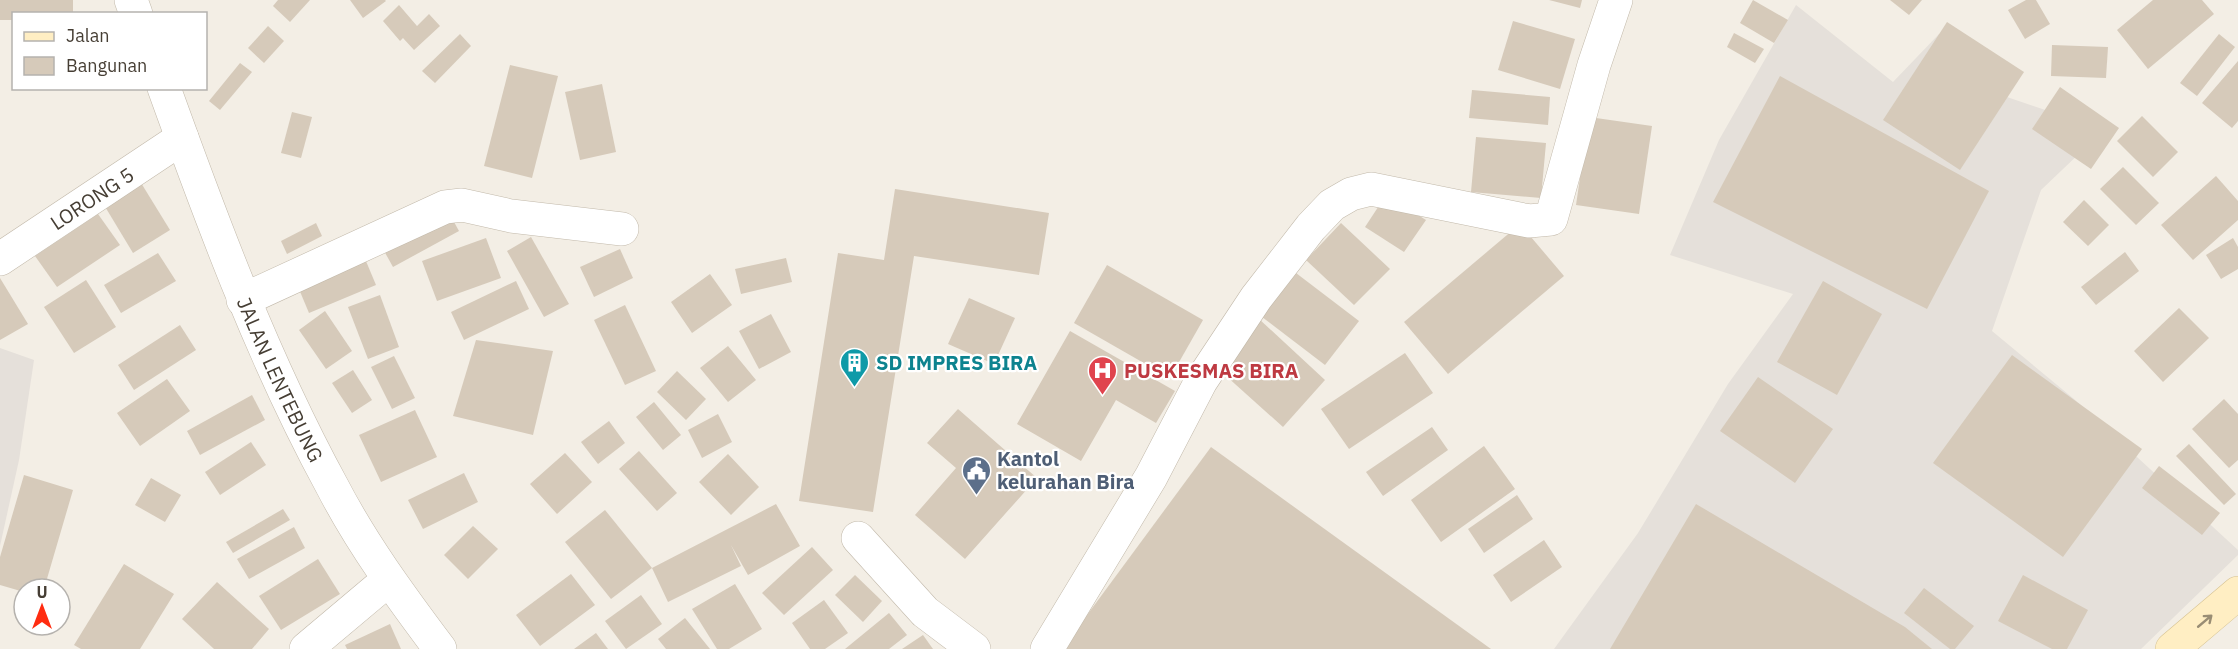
<svg xmlns="http://www.w3.org/2000/svg" width="2238" height="649" font-family="'IBM Plex Sans',sans-serif">
  <style>
    .industrial { fill: #e5e0da }
    .building { fill: #d6caba }
    .lines { fill: none; stroke-linecap: round; stroke-linejoin: round }
    .street-casing { stroke: #c2b9aa; stroke-width: 34 }
    .secondary-casing { stroke: #d6c292; stroke-width: 34 }
    .street { stroke: #fff; stroke-width: 33 }
    .secondary { stroke: #ffeec3; stroke-width: 33 }
    .oneway { stroke: #998d74 }
    .labels { text-anchor: middle; dominant-baseline: central; stroke-width: 4.5; stroke-linejoin: round; paint-order: stroke }
    .street-label { font-size: 20px; fill: #463e34; stroke: #fff }
    .culture-label { font-size: 20px; font-weight: bold; fill: #0d838f; stroke: #fff; text-anchor: start }
    .health-label { font-size: 20px; font-weight: bold; fill: #be3a42; stroke: #fff; text-anchor: start }
    .service-label { font-size: 20px; font-weight: bold; fill: #4e5e75; stroke: #fff; text-anchor: start }
  </style>
  <rect width="100%" height="100%" fill="#f3eee5"/>
  <g class="industrial">
    <path d="M1796,5l97,77 46,-48 68,63 97,33 -63,60 -49,141 82,68 164,151v5l-97,94h-587l84,-116 90,-149 65,-90 -123,-39 49,-115z"/>
    <path d="M0,348l34,12 -15,100 -19,86z"/>
  </g>
  <g class="building">
    <path d="M0,0h73v14h-59v6h-14z"/>
    <path d="M278,0h32l-20,22 -17,-16z"/>
    <path d="M350,0h35l1,1 -23,17z"/>
    <path d="M1549,0h33l-2,8z"/>
    <path d="M1753,0l35,20 -14,23 -34,-20z"/>
    <path d="M1890,0h32l-13,15z"/>
    <path d="M2026,0h10l14,24 -25,15 -17,-29z"/>
    <path d="M2153,0h49l12,14 -66,55 -31,-39z"/>
    <path d="M399,5l18,21 12,-12 11,12 -26,24 -11,-12 -3,3 -17,-20z"/>
    <path d="M1513,21l62,18 -15,50 -62,-19z"/>
    <path d="M1947,22l77,50 -64,98 -77,-50z"/>
    <path d="M268,26l16,15 -20,22 -16,-15z"/>
    <path d="M1734,33l30,16 -9,14 -28,-16z"/>
    <path d="M460,34l11,12 -36,37 -13,-12z"/>
    <path d="M2219,34l16,13 -38,49 -17,-13z"/>
    <path d="M2052,45l56,2 -2,31 -55,-2z"/>
    <path d="M2238,61v60l-6,7 -30,-25z"/>
    <path d="M240,63l12,9 -32,38 -11,-9z"/>
    <path d="M510,65l48,11 -26,102 -48,-12z"/>
    <path d="M1780,76l209,115 -62,118 -214,-107z"/>
    <path d="M602,84l14,68 -36,8 -15,-68z"/>
    <path d="M2060,87l59,41 -28,41 -59,-40z"/>
    <path d="M1472,90l78,7 -2,28 -79,-7z"/>
    <path d="M292,112l20,5 -11,41 -20,-5z"/>
    <path d="M2142,116l36,36 -25,25 -36,-36z"/>
    <path d="M1589,117l63,9 -13,88 -63,-9z"/>
    <path d="M1476,137l70,6 -5,55 -70,-6z"/>
    <path d="M2123,167l36,36 -23,22 -36,-36z"/>
    <path d="M2216,176l22,25v19l-45,40 -32,-35z"/>
    <path d="M138,178l32,52 -37,23 -32,-53z"/>
    <path d="M895,189l154,24 -10,62 -125,-19 -41,256 -74,-11 39,-248 46,7z"/>
    <path d="M1386,195l40,25 -22,32 -39,-25z"/>
    <path d="M2084,200l25,25 -21,21 -25,-24z"/>
    <path d="M449,213l10,18 -66,36 -10,-18z"/>
    <path d="M98,214l22,31 -63,42 -22,-31z"/>
    <path d="M316,223l6,13 -35,18 -6,-13z"/>
    <path d="M1341,223l49,46 -36,36 -48,-45z"/>
    <path d="M1520,224l44,52 -116,98 -44,-52z"/>
    <path d="M531,237l38,67 -25,13 -37,-66z"/>
    <path d="M486,238l15,40 -64,23 -15,-40z"/>
    <path d="M2233,238l5,9v22l-17,10 -15,-24z"/>
    <path d="M620,249l13,29 -39,19 -14,-30z"/>
    <path d="M2125,252l14,19 -43,34 -15,-18z"/>
    <path d="M158,253l18,28 -55,32 -17,-28z"/>
    <path d="M363,254l13,31 -67,28 -13,-31z"/>
    <path d="M786,258l6,24 -51,12 -6,-25z"/>
    <path d="M1107,265l96,55 -33,58 -96,-55z"/>
    <path d="M1296,273l63,48 -34,44 -63,-48z"/>
    <path d="M710,274l22,31 -40,28 -21,-31z"/>
    <path d="M0,278l28,46 -28,16z"/>
    <path d="M86,280l30,47 -42,26 -30,-46z"/>
    <path d="M516,281l13,28 -65,31 -13,-28z"/>
    <path d="M1823,281l59,33 -45,81 -60,-33z"/>
    <path d="M380,295l19,52 -31,12 -20,-52z"/>
    <path d="M969,298l46,20 -21,46 -46,-20z"/>
    <path d="M625,305l31,66 -31,14 -31,-65z"/>
    <path d="M2179,308l30,30 -46,44 -29,-31z"/>
    <path d="M325,311l27,40 -26,18 -27,-39z"/>
    <path d="M771,314l20,38 -32,17 -20,-38z"/>
    <path d="M1258,318l67,62 -42,47 -68,-61z"/>
    <path d="M180,325l16,25 -62,40 -16,-25z"/>
    <path d="M1070,331l105,60 -19,32 -40,-23 -35,61 -64,-37z"/>
    <path d="M476,340l77,11 -20,84 -80,-19z"/>
    <path d="M728,346l28,34 -28,22 -28,-34z"/>
    <path d="M1405,353l28,40 -84,56 -28,-40z"/>
    <path d="M2012,355l130,94 -79,108 -130,-94z"/>
    <path d="M394,356l21,42 -23,11 -21,-42z"/>
    <path d="M353,370l19,30 -20,13 -20,-30z"/>
    <path d="M677,371l29,28 -20,21 -29,-28z"/>
    <path d="M1758,377l75,52 -38,54 -75,-52z"/>
    <path d="M167,379l23,32 -50,35 -23,-33z"/>
    <path d="M252,395l13,25 -65,35 -13,-24z"/>
    <path d="M2224,399l14,15v46l-9,8 -37,-39z"/>
    <path d="M654,402l27,33 -18,15 -27,-33z"/>
    <path d="M958,409l79,69 -72,81 -50,-44 41,-47 -29,-25z"/>
    <path d="M415,410l22,47 -56,25 -22,-47z"/>
    <path d="M718,414l14,28 -30,16 -14,-28z"/>
    <path d="M609,421l16,22 -27,21 -17,-22z"/>
    <path d="M1432,427l16,23 -65,46 -17,-24z"/>
    <path d="M251,442l15,23 -46,30 -15,-23z"/>
    <path d="M2189,444l47,50 -12,11 -48,-49z"/>
    <path d="M1484,446l31,43 -74,53 -30,-42z"/>
    <path d="M1211,447l280,202h-429z"/>
    <path d="M639,451l38,42 -20,18 -38,-42z"/>
    <path d="M565,453l27,29 -35,32 -27,-30z"/>
    <path d="M728,454l31,33 -28,28 -32,-33z"/>
    <path d="M2159,466l61,47 -18,22 -60,-47z"/>
    <path d="M464,473l14,29 -55,27 -15,-29z"/>
    <path d="M24,475l49,15 -29,99h-20v3l-24,-7v-28z"/>
    <path d="M151,478l30,17 -16,27 -30,-17z"/>
    <path d="M1517,495l16,24 -49,34 -16,-24z"/>
    <path d="M776,504l24,42 -52,29 -17,-30 10,21 -73,36 -16,-34z"/>
    <path d="M1696,504l209,123 27,22h-322z"/>
    <path d="M283,509l7,11 -57,33 -7,-11z"/>
    <path d="M605,510l47,58 -41,31 -46,-57z"/>
    <path d="M473,526l25,23 -30,30 -24,-24z"/>
    <path d="M294,527l11,21 -56,31 -12,-20z"/>
    <path d="M1544,540l18,27 -51,35 -18,-27z"/>
    <path d="M812,547l21,23 -49,45 -22,-22z"/>
    <path d="M318,559l22,35 -59,36 -22,-34z"/>
    <path d="M124,564l50,30 -34,55h-59l-7,-4z"/>
    <path d="M571,574l24,31 -55,41 -24,-31z"/>
    <path d="M855,575l27,26 -19,21 -28,-27z"/>
    <path d="M2023,575l65,35 -21,39h-15l-54,-28z"/>
    <path d="M217,582l52,47 -17,20h-38l-32,-30z"/>
    <path d="M735,584l27,45 -33,20h-12l-25,-40z"/>
    <path d="M1924,588l50,38 -19,23h-5l-46,-36z"/>
    <path d="M641,595l21,29 -36,25 -21,-28z"/>
    <path d="M824,600l24,33 -23,16h-15l-18,-26z"/>
    <path d="M889,613l18,22 -18,14h-44z"/>
    <path d="M685,618l25,31h-44l-8,-10z"/>
    <path d="M390,624l11,25h-54l-2,-4z"/>
    <path d="M596,633l12,16h-34z"/>
    <path d="M923,635l10,14h-31z"/>
  </g>
  <g class="lines">
    <defs>
      <g id="street">
        <path d="M131,0l5,14"/>
        <path id="s1" d="M164,88c49,136 99,271 168,398 30,58 69,111 108,163"/>
        <path id="s2" d="M0,259l182,-121"/>
        <path d="M243,300l202,-93 17,-2 49,11 111,13"/>
        <path d="M858,538l67,74 49,37"/>
        <path d="M306,649l82,-69"/>
        <path d="M1047,649l104,-172 50,-96 55,-83 55,-71 21,-22 19,-11 20,-5 158,32 22,-2 43,-154 22,-65"/>
      </g>
      <path id="secondary" d="M2172,649l66,-56"/>
    </defs>
    <use href="#street" class="street-casing"/>
    <use href="#secondary" class="secondary-casing"/>
    <use href="#street" class="street"/>
    <use href="#secondary" class="secondary"/>
  </g>
  <defs><path id="oneway-shaft" d="M-6 0H5M1.5-3L5.5 0L1.5 3" fill="none" stroke-width="1.6" stroke-linecap="round" stroke-linejoin="round" transform="scale(1.5)"/></defs>
  <use class="oneway" href="#oneway-shaft" transform="translate(2205 621) rotate(-40)"/>
  <defs>
    <symbol id="building-pin" viewBox="-11 -11 22 30"><path d="M0 17L-7.5 6A9.5 9.5 0 1 1 7.5 6Z" fill="#0f9aa8" stroke="#fff"/><path d="M-4-6H4V6H1V3H-1V6H-4ZM-2.5-4.3h1.7v1.8h-1.7ZM.8-4.3h1.7v1.8H.8ZM-2.5-1h1.7V.8h-1.7ZM.8-1h1.7V.8H.8Z" fill="#fff"/></symbol>
    <symbol id="hospital-pin" viewBox="-11 -11 22 30"><path d="M0 17L-7.5 6A9.5 9.5 0 1 1 7.5 6Z" fill="#e0444e" stroke="#fff"/><path d="M-5-5h3v3.5h4V-5h3V5h-3V1.5h-4V5h-3Z" fill="#fff"/></symbol>
    <symbol id="civic-pin" viewBox="-11 -11 22 30"><path d="M0 17L-7.5 6A9.5 9.5 0 1 1 7.5 6Z" fill="#5c6f8a" stroke="#fff"/><path d="M-.6-6.5H3V-4.5H.6V-3L4-1V1h2V6H-6V1h2V-1L-.6-3ZM-1.2 2.5V6h2.4V2.5Z" fill="#fff"/></symbol>
  </defs>
  <g fill-rule="evenodd">
    <use href="#building-pin" x="838" y="346" width="33" height="45"/>
    <use href="#hospital-pin" x="1086" y="354" width="33" height="45"/>
    <use href="#civic-pin" x="960" y="454" width="33" height="45"/>
  </g>
  <g class="labels">
    <g class="street-label">
      <text stroke="none"><textPath href="#s2" startOffset="110">LORONG 5</textPath></text>
      <text stroke="none"><textPath href="#s1" startOffset="314">JALAN LENTEBUNG</textPath></text>
    </g>
    <g class="culture-label">
      <text x="876" y="362">SD IMPRES BIRA</text>
    </g>
    <g class="health-label">
      <text x="1124" y="370">PUSKESMAS BIRA</text>
    </g>
    <g class="service-label">
      <text x="997" y="458">Kantol<tspan x="997" dy="23">kelurahan Bira</tspan></text>
    </g>
  </g>
  <rect x="12" y="12" width="195" height="78" fill="#ffffff" stroke="#b5b2ae" stroke-width="1.5"/>
  <rect x="24" y="32" width="30" height="9" fill="#ffeec3" stroke="#b5b2ae" stroke-width="1.5"/>
  <text x="66" y="42" font-size="18" fill="#463e34">Jalan</text>
  <rect x="24" y="57" width="30" height="18" fill="#d6caba" stroke="#b5b2ae" stroke-width="1.5"/>
  <text x="66" y="72" font-size="18" fill="#463e34">Bangunan</text>
  <g transform="translate(42 607)"><circle r="28" fill="#ffffff" stroke="#b5b2ae" stroke-width="1.5"/>
  <path d="M0-4.5L10 22L0 15L-10 22Z" fill="#ff2c10"/>
  <text y="-9" font-size="16" font-weight="bold" text-anchor="middle" fill="#463e34">U</text>
  </g>
</svg>
